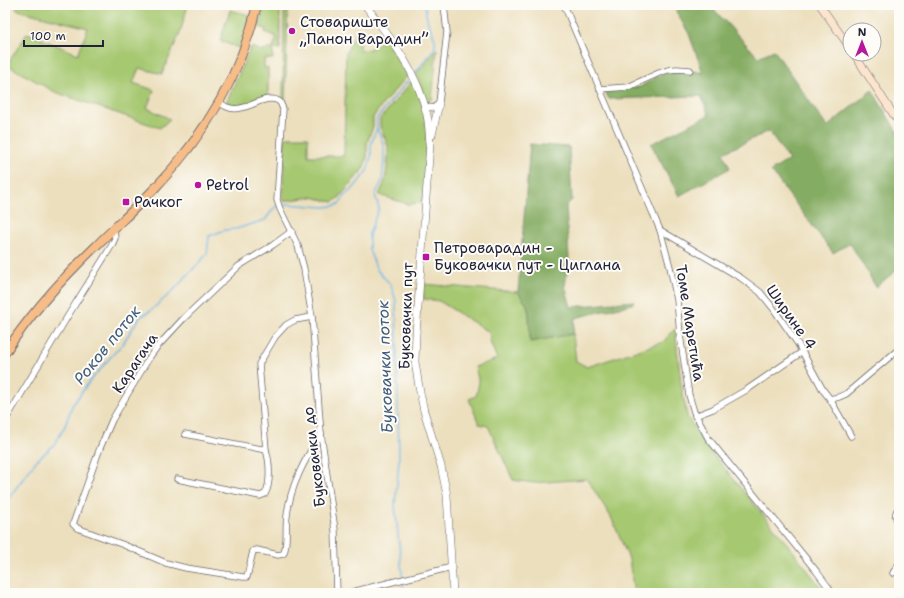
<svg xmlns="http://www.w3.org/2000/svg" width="904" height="598" font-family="'Shantell Sans',sans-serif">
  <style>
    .green { fill: #a6c870; stroke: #647556 }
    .forest { fill: #84ac62; stroke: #53674e }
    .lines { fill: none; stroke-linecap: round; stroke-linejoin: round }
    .stream { stroke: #6eb5e5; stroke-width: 1.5 }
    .minor-casing { stroke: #696468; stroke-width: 7 }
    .tertiary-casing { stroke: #696468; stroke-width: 8 }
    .secondary-casing { stroke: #696468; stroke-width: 8 }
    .primary-casing { stroke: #696468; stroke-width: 10 }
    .minor { stroke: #fff; stroke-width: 5.5 }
    .tertiary { stroke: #fff; stroke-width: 7 }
    .secondary { stroke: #fce5cf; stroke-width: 7 }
    .primary { stroke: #f7bd88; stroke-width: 8 }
    .poi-dot { fill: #b5179e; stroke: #fdfcf7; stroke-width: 1.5 }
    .labels { text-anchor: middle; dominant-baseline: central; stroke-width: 4; stroke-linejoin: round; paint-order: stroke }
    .poi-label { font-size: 15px; fill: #22223b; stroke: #fdfcf7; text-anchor: start }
    .street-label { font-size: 15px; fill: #22223b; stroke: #fdfcf7 }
    .water-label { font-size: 16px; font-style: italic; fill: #405d7f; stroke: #fdfcf7 }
  </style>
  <rect width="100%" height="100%" fill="#fdfcf7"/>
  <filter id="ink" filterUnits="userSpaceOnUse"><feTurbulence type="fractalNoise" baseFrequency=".025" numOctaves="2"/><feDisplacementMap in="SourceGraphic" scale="8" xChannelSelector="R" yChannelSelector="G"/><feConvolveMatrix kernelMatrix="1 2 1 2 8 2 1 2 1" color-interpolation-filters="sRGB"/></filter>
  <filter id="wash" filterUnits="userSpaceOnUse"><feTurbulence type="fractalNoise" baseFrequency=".012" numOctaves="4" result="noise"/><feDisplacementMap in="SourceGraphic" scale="16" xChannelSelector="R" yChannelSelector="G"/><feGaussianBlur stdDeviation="0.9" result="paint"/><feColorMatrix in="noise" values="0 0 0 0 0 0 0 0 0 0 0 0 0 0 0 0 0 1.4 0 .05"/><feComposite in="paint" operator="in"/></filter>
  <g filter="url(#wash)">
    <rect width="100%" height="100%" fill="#ecdfbd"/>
    <g class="green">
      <path d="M18,5h81l9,2 1,-2h79l-8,28 -18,41 -23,-6 -6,15 21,7 -7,18 23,11 -10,9 -105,-36 -48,-27 20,-32 51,21 10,-26 -63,-16 -9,-3z"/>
      <path d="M265,5h15v44h-7v10h-9v9h4v28c-14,3 -28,13 -42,7l25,-56 11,4 1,-1 4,1 1,-3 4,2 5,-13 -12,-5 1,-3 -7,-2z"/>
      <path d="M284,5h4l-3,101 -2,-4z"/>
      <path d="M230,10l23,6 -11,33 -22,-8z"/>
      <path d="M358,28l2,22 10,-1 15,-10 23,36 -26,30 -9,12v10l-6,16v14l-4,12 -24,29 -6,4 -21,-5 -29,4 2,-64h23v19h36l2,-103z"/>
      <path d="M437,49l-5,50 -3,2h-3l-10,-27z"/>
      <path d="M412,81c22,36 13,82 10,122l-14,1 -29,-9 6,-14 3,-21v-14l-8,-19v-8z"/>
      <path d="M423,284l95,8 9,13 2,9 1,28 43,-8 3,27 11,6 76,-25 12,-13 6,55 6,32 15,25 91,110 32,42h-191l-5,-34 -18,-42 -24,-38 -53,4 -21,-3 -25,-54 -9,-2 -10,-25 7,-3 3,-13 -4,-16 22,-8 -7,-17 -1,-10 -50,-31 -15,-2z"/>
    </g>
    <g class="forest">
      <path d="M674,5h36l48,52 16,-7 53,77 45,-37 27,45v95l-3,3 3,12v23l-23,19 -26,-44 -17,10 -62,-82 18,-11 -20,-29 -46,22 7,15 -51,28 -28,-52 58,-29 -8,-19 -92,3 -5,-9 36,-3 23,-14 26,-3 14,3 -14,-39 -12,-21z"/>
      <path d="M530,144l39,3 3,53 -6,6 3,52 -4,28 6,21 63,-6 -2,3 -57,14 -2,16 -43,8 -1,-28 -2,-9 -9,-13z"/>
    </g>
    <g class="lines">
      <g class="stream">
        <path d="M415,73l20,-25c2,-10 -4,-17 -7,-26 -2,-5 -2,-11 -3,-17"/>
        <path d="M377,128l7,18v14l-2,21 -7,14 4,13 -10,26v16l8,20 14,15 5,16 3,159 -4,45 9,88"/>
        <path d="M282,206l6,-2 36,3 10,-1 5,-2 3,-4 3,-5 8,-6 14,-18 4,-14v-13l6,-16v-10l34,-41"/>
        <path d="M5,503l31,-42 18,-16 11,-19 7,-20 17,-24 34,-39 17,-26 10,-6 21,-18 36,-39 2,-18 16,-6 11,-1 29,-9 10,-13 3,-1"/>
      </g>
    </g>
  </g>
  <g filter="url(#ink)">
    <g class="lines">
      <defs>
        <g id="minor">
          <path d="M564,5l96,225 10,37 7,33 3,35 9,60 5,17 14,26 109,134 12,16 2,5"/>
          <path d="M600,89l28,-2 31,-14 9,-3 9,-1 13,1"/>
          <path d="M219,102c3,2 5,4 8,5 18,8 38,-16 53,-5l3,7 -6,91 3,9 18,37 6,23 8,48 9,117 14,96 2,63"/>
          <path d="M424,105l4,2 6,1 5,-5 8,-71 -3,-27"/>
          <path d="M660,230l81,48 19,14 13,16 25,36 25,46 7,9 21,37"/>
          <path d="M292,231l-19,14 -34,21 -55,52 -27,29 -8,11 -37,62 -12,28 -27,76 4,4 47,17 42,18 20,5 57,9h4l6,-26 4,-1 21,5 5,-1 1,-1c4,-12 1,-25 3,-37 3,-30 18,-57 34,-82"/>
          <path d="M830,399l9,-2 7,-3 53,-45"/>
          <path d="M695,416l18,-7 35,-20 54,-37"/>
          <path d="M5,421l64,-107 43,-69 3,-7 -1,-10"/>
          <path d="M185,434l81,16"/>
          <path d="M177,479l83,17 5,-2c6,-10 5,-32 1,-44l-7,-86 16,-27 11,-12 9,-5 17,-3"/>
          <path d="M899,508c-5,5 -4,10 0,15"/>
          <path d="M893,573l6,-9"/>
          <path d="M348,593l104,-26"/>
        </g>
        <g id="tertiary">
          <path d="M365,5c26,33 53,68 62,110 2,9 2,19 3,28l-14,191 -1,28 4,25 5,24 17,55 6,29 6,98"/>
          <path d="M432,135l7,-32"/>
        </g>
        <g id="secondary">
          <path d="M820,5l30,43"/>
          <path d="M854,54l45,69"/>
        </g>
        <path id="primary" d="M5,353c25,-39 57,-74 90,-106 20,-20 41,-39 60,-59 49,-52 86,-113 102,-183"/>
      </defs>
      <use href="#minor" class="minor-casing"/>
      <use href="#tertiary" class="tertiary-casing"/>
      <use href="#secondary" class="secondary-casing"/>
      <use href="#primary" class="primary-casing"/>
      <use href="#minor" class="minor"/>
      <use href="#tertiary" class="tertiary"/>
      <use href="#secondary" class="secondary"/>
      <use href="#primary" class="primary"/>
    </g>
  </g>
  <g class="poi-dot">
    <circle cx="292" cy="31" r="4"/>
    <circle cx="198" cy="185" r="4"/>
    <rect x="122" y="198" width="8" height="8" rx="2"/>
    <rect x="422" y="253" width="8" height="8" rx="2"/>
  </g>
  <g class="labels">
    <g class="poi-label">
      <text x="300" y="22">Стовариште<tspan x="300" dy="17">„Панон Варадин”</tspan></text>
      <text x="206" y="185">Petrol</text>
      <text x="134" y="202">Рачког</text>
      <text x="434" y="248">Петроварадин -<tspan x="434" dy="17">Буковачки пут - Циглана</tspan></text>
    </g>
    <g class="street-label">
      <text transform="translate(406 316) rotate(-88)">Буковачки пут</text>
      <text transform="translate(791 317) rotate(55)">Ширине 4</text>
      <text transform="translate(690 323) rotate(81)">Томе Маретића</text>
      <text transform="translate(135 363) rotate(-56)">Карагача</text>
      <text transform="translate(314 457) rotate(-97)">Буковачки до</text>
    </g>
    <g class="water-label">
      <text transform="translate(107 345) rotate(-51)">Роков поток</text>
      <text transform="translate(385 367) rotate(-92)">Буковачки поток</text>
    </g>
  </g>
  <rect width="904" height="598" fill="none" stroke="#fdfcf7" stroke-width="20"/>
  <g transform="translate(862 42)"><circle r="19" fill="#fdfcf7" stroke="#a5a5ac"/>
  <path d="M0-3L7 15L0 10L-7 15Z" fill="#b5179e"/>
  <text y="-6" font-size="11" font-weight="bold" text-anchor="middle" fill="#22223b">N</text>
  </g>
  <path d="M24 40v6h79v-6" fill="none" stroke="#22223b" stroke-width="2"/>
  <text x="30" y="40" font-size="12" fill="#22223b" stroke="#fdfcf7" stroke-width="3" paint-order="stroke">100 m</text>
</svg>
